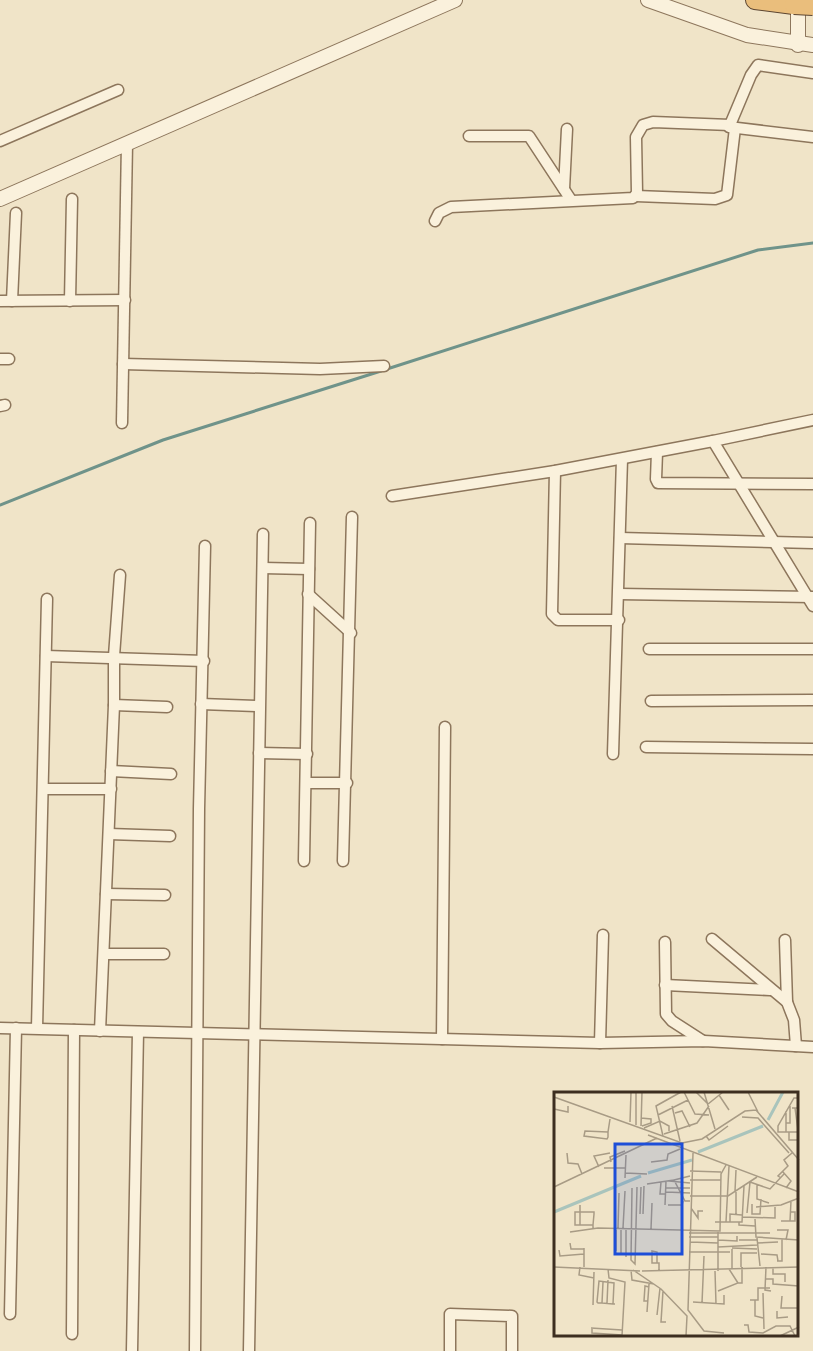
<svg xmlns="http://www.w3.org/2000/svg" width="813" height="1351" font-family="Georgia,serif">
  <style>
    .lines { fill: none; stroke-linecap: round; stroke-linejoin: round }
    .stream { stroke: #6f938a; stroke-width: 3 }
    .minor-casing { stroke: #8d765c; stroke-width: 13 }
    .tertiary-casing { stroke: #8d765c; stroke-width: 16 }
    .trunk-casing { stroke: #5b4430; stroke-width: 20 }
    .minor { stroke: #faf1dc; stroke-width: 10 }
    .tertiary { stroke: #faf1dc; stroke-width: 14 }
    .trunk { stroke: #eabe7c; stroke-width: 18 }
    .trunk-bridge-casing { stroke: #5b4430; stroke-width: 20; stroke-linecap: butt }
    .trunk-bridge { stroke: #eabe7c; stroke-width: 18 }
    .inset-river { fill: none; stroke: #a9c4bc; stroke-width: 3 }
    .inset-road { fill: none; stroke: #a89b85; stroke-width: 1.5 }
    .view { fill: #1d4ed8; fill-opacity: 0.15; stroke: #1d4ed8; stroke-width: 3 }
    .inset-edge { fill: none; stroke: #3d2e20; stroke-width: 3 }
  </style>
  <rect width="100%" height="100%" fill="#f0e4c8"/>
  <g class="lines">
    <g class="stream">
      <path d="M387,369l371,-119 55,-7"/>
      <path d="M0,505l163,-65 218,-69"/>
    </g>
    <defs>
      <g id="minor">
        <path d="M729,127l84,10"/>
        <path d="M469,136h60l42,64"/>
        <path d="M0,141l118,-51"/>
        <path d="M564,189l3,-60"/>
        <path d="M636,196l79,3 12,-4 8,-67"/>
        <path d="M435,221l4,-8 12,-6 182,-9 4,-5 -1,-56 7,-12 10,-3 77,3 21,-50 7,-10 55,8"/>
        <path d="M0,301l125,-1"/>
        <path d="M12,301l4,-88"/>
        <path d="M70,301l2,-102"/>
        <path d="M0,359h9"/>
        <path d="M123,364l197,5 64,-3"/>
        <path d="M0,406l5,-1"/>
        <path d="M813,420l-100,21 100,165"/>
        <path d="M122,423l5,-280"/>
        <path d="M657,452l-1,27 2,4 155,1"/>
        <path d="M555,471l-3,143 6,6h61"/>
        <path d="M392,496l163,-25 158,-30"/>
        <path d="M620,538l193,5"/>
        <path d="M263,568l46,1"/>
        <path d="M308,594l43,39"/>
        <path d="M619,594l194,3"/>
        <path d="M649,649h164"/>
        <path d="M46,656l158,5"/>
        <path d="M651,701l162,-1"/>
        <path d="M201,704l58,2"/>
        <path d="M114,705l53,2"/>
        <path d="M646,747l167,2"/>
        <path d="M259,753l48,1"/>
        <path d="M613,754l9,-295"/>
        <path d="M111,771l60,3"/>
        <path d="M306,783h41"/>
        <path d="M44,789h67"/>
        <path d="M109,834l61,2"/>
        <path d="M304,861l6,-338"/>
        <path d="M343,861l9,-344"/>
        <path d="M106,894l59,1"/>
        <path d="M712,939l75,63 7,18 2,26"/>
        <path d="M785,940l2,62"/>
        <path d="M665,942l1,72 6,7 31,20"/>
        <path d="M104,954h60"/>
        <path d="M665,985l105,5"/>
        <path d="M0,1028l600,15 104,-2 109,6"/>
        <path d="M37,1028l10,-429"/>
        <path d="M100,1031l14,-326v-49l6,-81"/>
        <path d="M442,1039l3,-312"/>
        <path d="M600,1043l3,-108"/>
        <path d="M10,1314l6,-286"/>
        <path d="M72,1334l2,-304"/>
        <path d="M132,1351l6,-319"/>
        <path d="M195,1351l4,-542 6,-263"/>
        <path d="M249,1351l14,-817"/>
        <path d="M450,1351v-37l62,2v35"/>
      </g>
      <g id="tertiary">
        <path d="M648,0l99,35 66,10"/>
        <path d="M798,45v-45"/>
        <path d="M0,199l455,-199"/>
      </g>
      <path id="trunk" d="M755,0l39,5"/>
    </defs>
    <use href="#minor" class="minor-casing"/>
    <use href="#tertiary" class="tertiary-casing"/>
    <use href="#trunk" class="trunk-casing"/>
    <use href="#minor" class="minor"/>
    <use href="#tertiary" class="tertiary"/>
    <use href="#trunk" class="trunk"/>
    <defs>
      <path id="trunk-bridge" d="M794,5l19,1"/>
    </defs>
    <use href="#trunk-bridge" class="trunk-bridge-casing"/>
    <use href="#trunk-bridge" class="trunk-bridge"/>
  </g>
  <g transform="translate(554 1092)">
    <rect width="244" height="244" fill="#f0e4c8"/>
    <path class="inset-river" d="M214,28l15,-28M144,60l65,-26M94,81l44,-13M0,120l87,-36"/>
    <path class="inset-road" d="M130,0l11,22 14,1M142,0l12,12 15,-12M150,0l11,37M194,0l10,20M165,3l10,15M0,5l128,46 20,-4 43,-28 11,-1 43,50M245,6h-5l-16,28v6h21M118,14l8,35M238,16h6v24M241,16l3,22M0,17l14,3v-6M121,21l7,-2 8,16M104,23l30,-15M188,25l16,1 31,35M87,26l10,1v4l-9,3M76,30l1,-30M232,31h4v-17M82,33v-33M87,34l1,-34M90,36l16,-7 9,5v5M54,40l-23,-1 -1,5 23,3 1,-2v-5l2,-13M232,40v-21M235,40v8h10M110,42l33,-11 12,-17M94,43l151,57M109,44l-7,-30 25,-14M152,44l3,4 19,-14M13,61l1,10 10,1 4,10M139,61l-5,157 16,21 20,2M57,70l-1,-5 15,-6M97,70l16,-2 1,-6 12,-5M45,75l-5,-11 16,-3M50,76h21M136,79l31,1M229,80l8,9 -5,7M71,81l22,1M71,86l1,-23M227,86l-3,-2 10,-10 -4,-6 8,-7M136,88h31M115,89l21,2M107,90l-1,12h6M93,92l27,-4M203,93v14l12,4M0,95l103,-49M78,96l-1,72 4,4 2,-77M112,96h24M181,99l1,-21M112,100l24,1M182,100v22M136,104h38l29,-19M136,109h-5l-11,-21 16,-4M198,112v10h8l1,-15M111,113l1,-24M114,113h14l1,-4M202,115l25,-2 18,-7M137,116l7,10v-7h5M193,121l3,-31 20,7 14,-15M86,122l1,-27M89,122l1,-28M188,125l33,1v-11M201,127l1,18 43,3M227,129h14v-9h-4M236,129l1,-20M161,130h27l2,-36M172,130l3,-56M176,130v-8l12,1M185,130v3l16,1M26,133v-20M39,136v-3l1,-11v-2h-19v13h18M64,136l1,-35M69,136l2,-37M97,137l1,-26M223,138h11l-2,10M16,140l28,-4 122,3 1,-57 5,-9M135,141h29M164,141h52M135,145h29M203,146l3,28M164,148l19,1v-5M185,148h18M136,150l28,1M16,151l1,6h13M203,151l21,-1M164,155l39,-2M178,156l25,1M178,157v20M5,158l1,6 24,-2M62,159v-23M135,160h41M67,161v-25M207,162l16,1 1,6M72,165v-29M223,169h5v-22M103,171v-11l-5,-1v12h7v7M0,175l86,4M26,175l-1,8 15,3M30,175v-19M187,175v-14h16M212,175l-1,23 6,1M219,175v7h12v8M54,177l1,9 16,4 -3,54M77,178l1,10 22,4M79,178l28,19 26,27 -1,20M88,179l157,-4M161,179l1,33M164,179v-39M211,187h8v5l26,2M184,191h4v-16M109,199l-2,31h5M164,199l20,-8 -9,-14M209,201l1,36M228,204l-1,12h18M196,208h8v-12h12M201,208v16l8,2M94,209h-4l1,-15 4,1M139,210l31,2v-9M48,211l1,-21M53,211l1,-23M148,211l2,-47M59,212l1,-21 -15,-2 -2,21 1,1h4l11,1h2M39,213l1,-33M223,219v7l11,-1M93,220l2,-28M103,223l3,-27M190,233h4l1,7 14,1 13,-7h14l5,10M37,236l31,2M38,237v4l30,2M226,244l19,-9"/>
    <path class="view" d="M61,52h67v110h-67z"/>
    <rect width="244" height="244" class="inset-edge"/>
  </g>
</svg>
